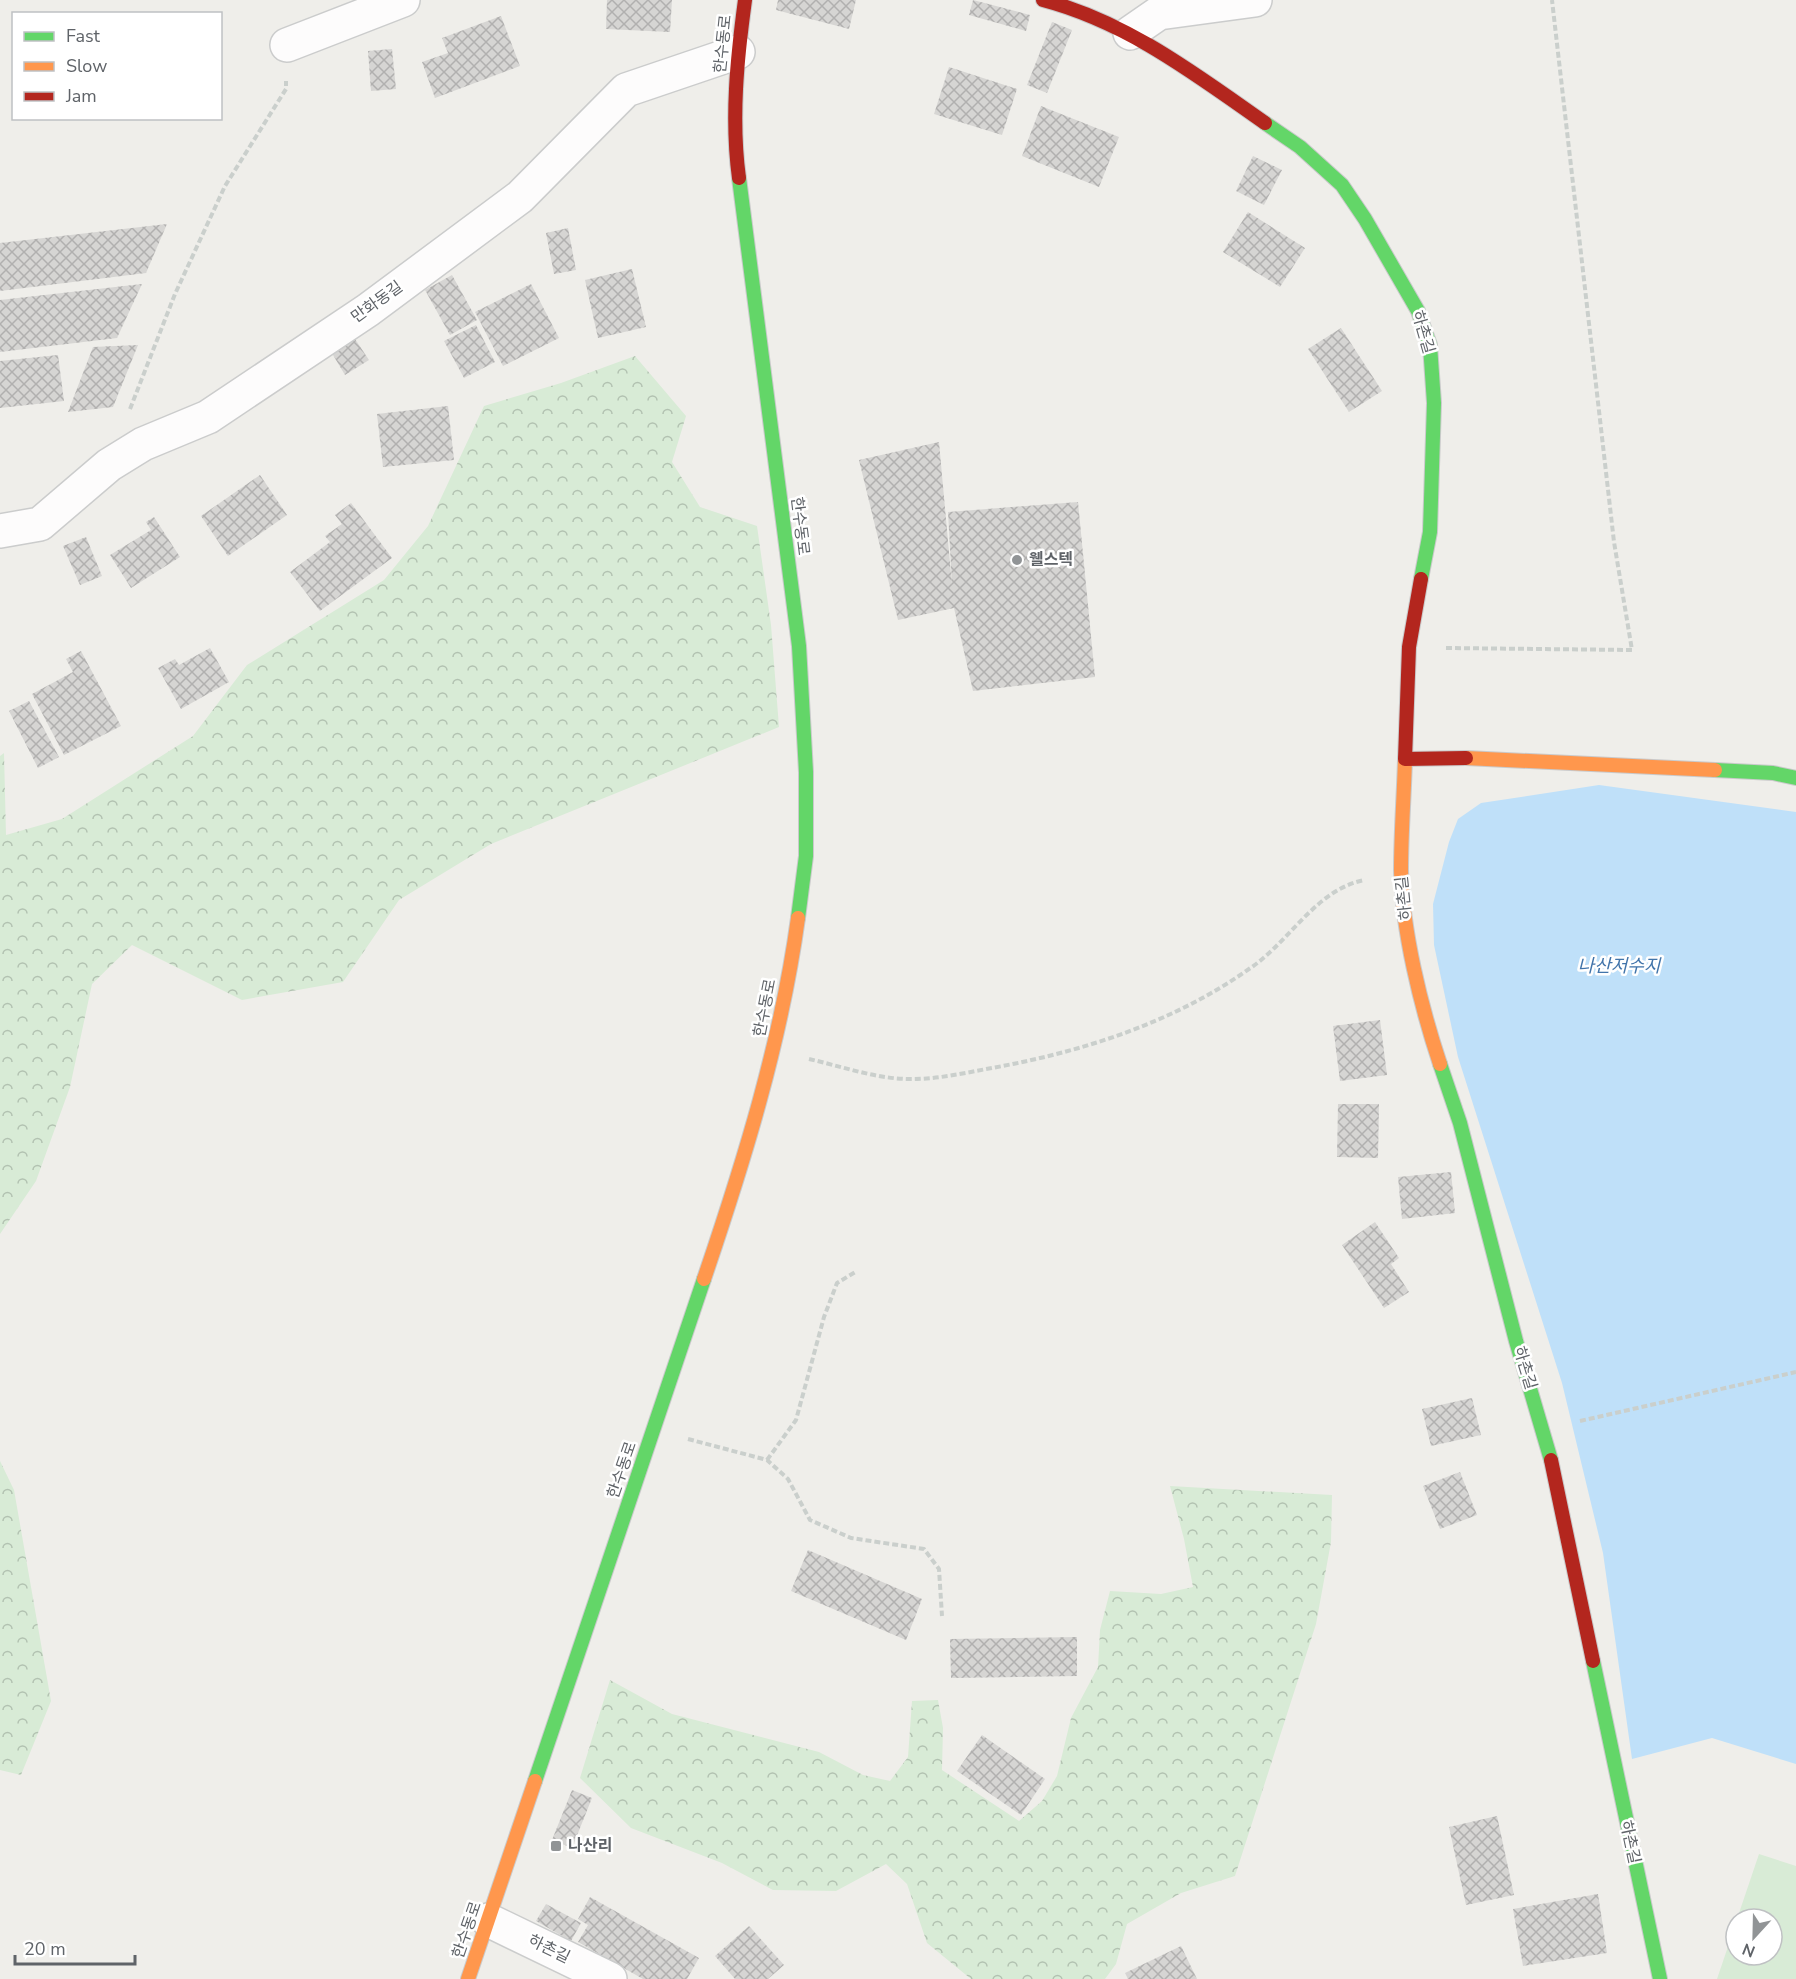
<svg xmlns="http://www.w3.org/2000/svg" width="1796" height="1979" font-family="'Nunito Sans','Noto Sans KR',sans-serif">
  <style>
    .forest { fill: url(#forest-crowns) }
    .pitch { fill: #d8ebd6 }
    .water { fill: #bfe0f9 }
    .building { fill: url(#building-cross-hatch) }
    .lines { fill: none; stroke-linecap: round; stroke-linejoin: round }
    .street-casing { stroke: #cbcccc; stroke-width: 36 }
    .fast-casing { stroke: #cacacb; stroke-width: 16 }
    .slow-casing { stroke: #cacacb; stroke-width: 16 }
    .jam-casing { stroke: #cacacb; stroke-width: 16 }
    .path { stroke: #cacfcc; stroke-width: 4; stroke-dasharray: 6 3; stroke-linecap: butt }
    .street { stroke: #fdfcfc; stroke-width: 33 }
    .fast { stroke: #63d668; stroke-width: 14 }
    .slow { stroke: #ff974d; stroke-width: 14 }
    .jam { stroke: #b3261e; stroke-width: 14 }
    .poi-dot { fill: #919496; stroke: #fff; stroke-width: 2 }
    .labels { text-anchor: middle; dominant-baseline: central; stroke-width: 5; stroke-linejoin: round; paint-order: stroke }
    .street-label { font-size: 16px; fill: #5f6368; stroke: #fff }
    .poi-label { font-size: 16px; font-weight: bold; fill: #5f6368; stroke: #fff; text-anchor: start }
    .water-label { font-size: 18px; font-style: italic; fill: #4174aa; stroke: #fff }
  </style>
  <defs>
    <pattern id="forest-crowns" width="20" height="18" patternUnits="userSpaceOnUse" patternTransform="scale(1.5)"><rect width="20" height="18" fill="#d8ebd6"/><path d="M2 6a3 3 0 1 1 6 0M12 15a3 3 0 1 1 6 0" fill="none" stroke="#b2c2b1"/></pattern>
    <pattern id="building-cross-hatch" width="8" height="8" patternUnits="userSpaceOnUse" patternTransform="scale(1.5)"><rect width="8" height="8" fill="#d6d5d3"/><path d="M0 0l8 8M0 8l8-8" fill="none" stroke="#b1b0af"/></pattern>
  </defs>
  <rect width="100%" height="100%" fill="#efeeea"/>
  <g class="forest">
    <path d="M635,356l51,60 -14,46 28,45 57,19 14,99 8,102 -288,117 -92,56 -56,82 -101,18 -110,-55 -40,39 -22,103 -34,94 -36,53v-478l4,-3 2,82 56,-16 131,-83 54,-71 137,-85 44,-54 56,-120 77,-23z"/>
    <path d="M0,1461l14,29 37,211 -30,74 -21,-5z"/>
    <path d="M1170,1486l162,9 -1,47 -15,82 -81,252 -54,17 -54,31 -11,40 -11,15h-134l-44,-36 -20,-59 -21,-20 -50,27 -63,-1 -51,-27 -91,-35 -51,-50 30,-98 62,34 147,38 44,23 27,6 18,-24 4,-56 26,-1 5,28 -1,42 77,51 23,-20 15,-25 14,-58 27,-51 2,-37 10,-39 51,3 32,-7 -9,-48z"/>
  </g>
  <path class="pitch" d="M1759,1854l37,12v113h-79l19,-56v32h36v-36h-35z"/>
  <path class="water" d="M1599,785l197,27v952l-84,-26 -80,21 -29,-206 -41,-170 -104,-326 -24,-112 -1,-41 16,-62 9,-23 23,-16z"/>
  <g class="building">
    <path d="M607,0h65l-2,32 -64,-3z"/>
    <path d="M778,0h78l-7,29 -73,-19z"/>
    <path d="M973,0l57,15 -4,16 -57,-16z"/>
    <path d="M501,16l19,50 -85,32 -13,-36 26,-9 -6,-15z"/>
    <path d="M1052,22l20,8 -25,63 -20,-8z"/>
    <path d="M392,49l4,40 -25,2 -3,-40z"/>
    <path d="M949,67l68,22 -15,46 -68,-21z"/>
    <path d="M1041,106l78,31 -20,50 -77,-31z"/>
    <path d="M1253,156l29,14 -18,35 -28,-14z"/>
    <path d="M1248,212l57,36 -25,39 -57,-35z"/>
    <path d="M167,224l-21,49 -146,18v-48z"/>
    <path d="M568,228l8,42 -22,4 -8,-41z"/>
    <path d="M632,269l14,58 -48,11 -13,-58z"/>
    <path d="M452,275l25,45 -27,15 -25,-45z"/>
    <path d="M142,284l-25,54 -117,14v-52z"/>
    <path d="M531,284l28,54 -56,28 -28,-54z"/>
    <path d="M476,325l19,37 -31,16 -20,-37z"/>
    <path d="M1341,328l41,63 -33,21 -41,-63z"/>
    <path d="M353,336l16,24 -24,15 -15,-25z"/>
    <path d="M138,345l-25,62 -45,5 25,-65z"/>
    <path d="M58,355l6,46 -64,7v-47z"/>
    <path d="M448,406l6,54 -71,7 -6,-53z"/>
    <path d="M939,442l13,143 -4,-73 130,-10 17,175 -122,14 -19,-83 -56,12 -39,-160z"/>
    <path d="M260,475l27,40 -59,41 -27,-40z"/>
    <path d="M351,503l41,55 -72,53 -30,-39 40,-30 -5,-6 17,-12 -7,-9z"/>
    <path d="M154,517l26,40 -49,31 -21,-33 41,-25 -5,-8z"/>
    <path d="M86,537l16,39 -22,9 -17,-39z"/>
    <path d="M210,648l19,34 -48,27 -23,-41 17,-9 4,6z"/>
    <path d="M81,651l40,75 -57,29 -32,-61 41,-22 -7,-13z"/>
    <path d="M29,701l30,56 -21,11 -29,-57z"/>
    <path d="M1380,1020l7,55 -47,6 -7,-55z"/>
    <path d="M1338,1104h41l-1,54 -41,-1z"/>
    <path d="M1451,1172l4,41 -53,6 -4,-42z"/>
    <path d="M1375,1222l24,36 -8,6 18,28 -25,16 -42,-63z"/>
    <path d="M1472,1398l9,37 -50,11 -9,-37z"/>
    <path d="M1460,1472l17,43 -37,14 -17,-43z"/>
    <path d="M808,1550l114,49 -16,41 -115,-49z"/>
    <path d="M1077,1637v39l-126,2 -1,-39z"/>
    <path d="M982,1735l63,44 -24,36 -64,-44z"/>
    <path d="M572,1790l20,8 -20,50 -20,-8z"/>
    <path d="M1497,1816l17,79 -48,10 -17,-78z"/>
    <path d="M1598,1894l9,59 -84,13 -10,-57z"/>
    <path d="M590,1897l109,61 -12,21h-44l-65,-37 10,-17 -10,-6z"/>
    <path d="M546,1904l35,19 -10,18 -35,-20z"/>
    <path d="M749,1926l35,39 -16,14h-33l-20,-23z"/>
    <path d="M1181,1946l16,33h-69l-3,-6z"/>
  </g>
  <g class="lines">
    <defs>
      <g id="street">
        <path d="M1130,33l29,-20 96,-13"/>
        <path d="M287,45l116,-45"/>
        <path d="M0,531l40,-7 69,-59 34,-21 65,-27 160,-107 152,-113 106,-107 112,-38"/>
        <path d="M488,1920l122,59"/>
      </g>
      <g id="fast">
        <path d="M1265,123l35,24 42,38 23,34 53,92 12,34 4,58 -4,129 -9,47"/>
        <path d="M739,178l60,468 7,126v84l-8,62"/>
        <path d="M1715,770l58,3 23,5"/>
        <path d="M1440,1064l20,59 56,218 35,119"/>
        <path d="M1593,1661l67,318"/>
        <path d="M535,1781l169,-502"/>
      </g>
      <g id="slow">
        <path d="M1466,758l249,12"/>
        <path d="M1405,759c-1,37 -4,74 -4,111 1,60 20,137 39,194"/>
        <path d="M704,1279c40,-118 77,-237 94,-361"/>
        <path d="M468,1979l67,-198"/>
      </g>
      <g id="jam">
        <path d="M1043,0c84,22 152,74 222,123"/>
        <path d="M739,178c-8,-59 -2,-119 6,-178"/>
        <path d="M1421,579l-12,68 -4,112 61,-1"/>
        <path d="M1551,1460l42,201"/>
      </g>
    </defs>
    <use href="#street" class="street-casing"/>
    <use href="#fast" class="fast-casing"/>
    <use href="#slow" class="slow-casing"/>
    <use href="#jam" class="jam-casing"/>
    <g class="path">
      <path d="M130,409l45,-115 50,-108 61,-97v-8"/>
      <path d="M1446,648l186,2 -18,-108 -62,-542"/>
      <path d="M809,1059c31,7 65,19 97,20 29,1 58,-6 86,-11 94,-17 186,-47 264,-104 36,-27 63,-76 109,-84"/>
      <path d="M1580,1421l216,-49"/>
      <path d="M688,1439l79,21 21,19 22,41 41,18 73,11 15,20 3,47"/>
      <path d="M767,1460l29,-40 28,-103 13,-34 20,-12"/>
    </g>
    <use href="#street" class="street"/>
    <use href="#fast" class="fast"/>
    <use href="#slow" class="slow"/>
    <use href="#jam" class="jam"/>
  </g>
  <g class="poi-dot">
    <circle cx="1017" cy="560" r="6"/>
    <rect x="550" y="1840" width="12" height="12" rx="3"/>
  </g>
  <g class="labels">
    <g class="street-label">
      <text transform="translate(723 44) rotate(-84)">한수동로</text>
      <text transform="translate(377 302) rotate(-36)">만화동길</text>
      <text transform="translate(1423 332) rotate(74)">하촌길</text>
      <text transform="translate(800 526) rotate(83)">한수동로</text>
      <text transform="translate(1404 898) rotate(-96)">하촌길</text>
      <text transform="translate(765 1008) rotate(-79)">한수동로</text>
      <text transform="translate(1525 1368) rotate(73)">하촌길</text>
      <text transform="translate(622 1470) rotate(-71)">한수동로</text>
      <text transform="translate(1630 1842) rotate(78)">하촌길</text>
      <text transform="translate(467 1930) rotate(-71)">한수동로</text>
      <text transform="translate(549 1949) rotate(26)">하촌길</text>
    </g>
    <g class="poi-label">
      <text x="1029" y="560">웰스텍</text>
      <text x="568" y="1846">나산리</text>
    </g>
    <g class="water-label">
      <text x="1619" y="966">나산저수지</text>
    </g>
  </g>
  <rect x="12" y="12" width="210" height="108" fill="#ffffff" stroke="#bfc1c3" stroke-width="1.5"/>
  <rect x="24" y="32" width="30" height="9" fill="#63d668" stroke="#bfc1c3" stroke-width="1.5"/>
  <text x="66" y="42" font-size="18" fill="#5f6368">Fast</text>
  <rect x="24" y="62" width="30" height="9" fill="#ff974d" stroke="#bfc1c3" stroke-width="1.5"/>
  <text x="66" y="72" font-size="18" fill="#5f6368">Slow</text>
  <rect x="24" y="92" width="30" height="9" fill="#b3261e" stroke="#bfc1c3" stroke-width="1.5"/>
  <text x="66" y="102" font-size="18" fill="#5f6368">Jam</text>
  <g transform="translate(1754 1937) rotate(202)"><circle r="28" fill="#ffffff" stroke="#bfc1c3" stroke-width="1.5"/>
  <path d="M0-4.5L10 22L0 15L-10 22Z" fill="#919496"/>
  <text y="-9" font-size="16" font-weight="bold" text-anchor="middle" fill="#5f6368">N</text>
  </g>
  <path d="M15 1955v9h120v-9" fill="none" stroke="#5f6368" stroke-width="3"/>
  <text x="24" y="1955" font-size="18" fill="#5f6368" stroke="#ffffff" stroke-width="4.5" paint-order="stroke">20 m</text>
</svg>
